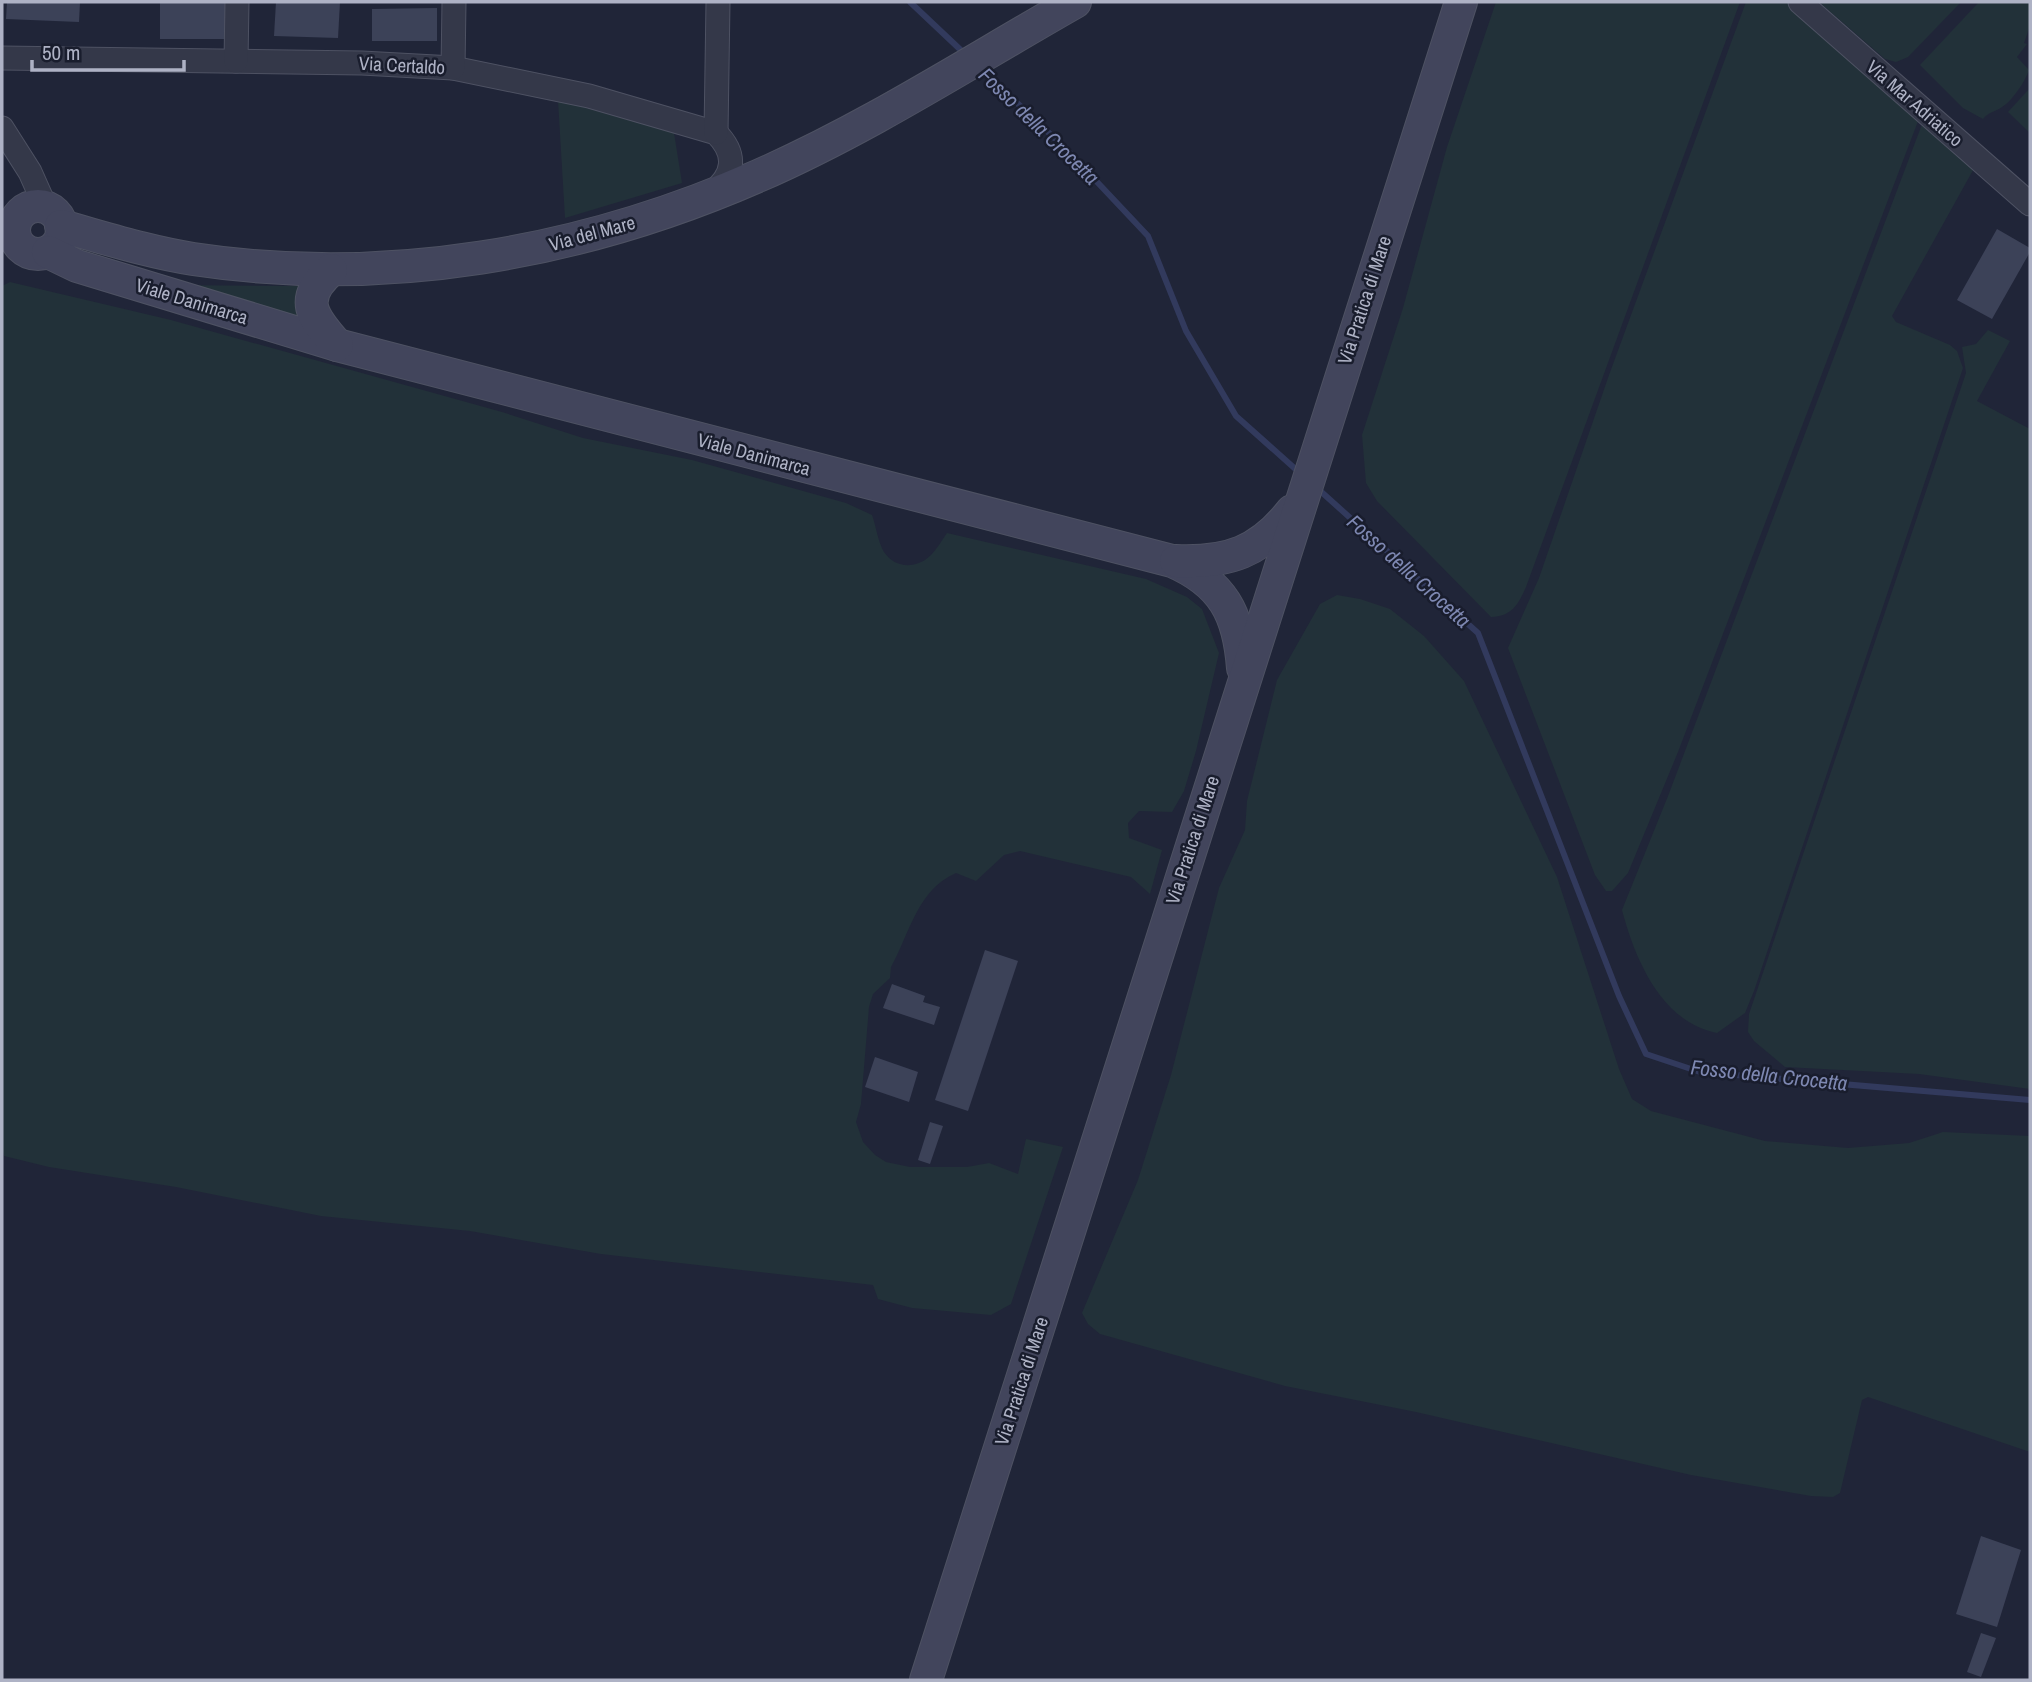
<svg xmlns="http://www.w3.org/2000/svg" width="2032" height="1682" font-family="'Archivo Narrow',sans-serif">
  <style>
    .green { fill: #223139 }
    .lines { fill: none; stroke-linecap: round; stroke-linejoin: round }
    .stream { stroke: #323a5d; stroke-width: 6 }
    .building { fill: #3c4258 }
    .street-casing { stroke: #4e5263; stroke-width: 25 }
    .secondary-casing { stroke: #4e5263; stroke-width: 34 }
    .street { stroke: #343849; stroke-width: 23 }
    .secondary { stroke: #42455c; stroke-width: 32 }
    .labels { text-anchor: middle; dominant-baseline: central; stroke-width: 5; stroke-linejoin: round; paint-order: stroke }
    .street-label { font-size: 19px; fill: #aeb2c5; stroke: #191d2d }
    .water-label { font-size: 21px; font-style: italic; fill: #7e88b2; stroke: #191d2d }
  </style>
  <rect width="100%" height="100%" fill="#202538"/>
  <g class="green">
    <path d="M1496,2h244l-214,585c-8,18 -14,29 -35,30l-114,-116 -11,-18 -4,-48 41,-127 44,-161z"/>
    <path d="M1746,2h45l129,114 -242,636 -50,121 -16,18h-6l-11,-16 -87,-227 31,-70 70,-203z"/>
    <path d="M1819,2h142l-53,55 -12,5 -11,-3z"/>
    <path d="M1979,2h51v24l-6,17 3,1 -10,13 12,13c-4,12 -17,31 -27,37 -7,5 -14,5 -19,12l-20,-11 -43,-43z"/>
    <path d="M2030,88v45l-22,-21z"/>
    <path d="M558,100l116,33 8,50 -117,35z"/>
    <path d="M1924,119l53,44 -85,153 4,6 54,23 7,6 6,17 -209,623 -9,22 -28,20c-56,-11 -82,-74 -95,-123l46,-114z"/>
    <path d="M10,282l161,38 331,92 81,26 109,22 154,43 26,12c4,11 6,27 12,37 11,17 33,17 47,3 6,-6 11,-15 16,-22l199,46 41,18 15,12 17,44 -23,98 -12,40 -12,21 -33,-1 -11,12 1,15 33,12 -12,44 -19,-17 -111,-26 -16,4 -28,26 -20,-8c-39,17 -46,60 -65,94l-1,11 -17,16 -4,13 -8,97 -5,18 7,20 12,13 11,7 24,5h57l22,-4 29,11 8,-35 37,8 -52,157 -20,11 -79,-7 -34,-9 -5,-14 -272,-31 -131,-23 -149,-15 -145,-29 -127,-20 -45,-11 -2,-9v-861z"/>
    <path d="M166,285l140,1 -4,35z"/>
    <path d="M1988,330l22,11 -33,60 53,28v660l-111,-15 -134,-7 -31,-26 -6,-9 1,-18 217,-641 -4,-26 14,-3z"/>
    <path d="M1337,595l23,4 30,10 34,27 40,45 93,196 62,192 13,30 19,12 114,30 83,7 61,-5 34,-11 87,4v316l-162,-55 -6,3 -22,93 -7,4 -22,-1 -120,-21 -275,-63 -131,-26 -185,-52 -12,-10 -6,-11 56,-133 33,-105 48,-187 26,-58 2,-29 30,-121 43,-76z"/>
  </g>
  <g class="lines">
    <g class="stream">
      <path d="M910,2l55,52"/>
      <path d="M981,69l86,81 81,86 38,95 50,85 65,58"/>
      <path d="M1317,488l161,145 141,363 27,58 54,18 330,28"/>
    </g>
  </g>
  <g class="building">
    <path d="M7,2h73l-1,20 -73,-3z"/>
    <rect x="160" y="2" width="65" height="37"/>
    <path d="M276,2h64l-2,36 -64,-2z"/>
    <path d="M437,8v33h-65v-32z"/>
    <path d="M1997,229l33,19v4l-38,67 -35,-19z"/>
    <path d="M985,950l33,11 -50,150 -33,-11z"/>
    <path d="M892,984l33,12 -2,6 17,5 -6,18 -51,-17z"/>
    <path d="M875,1057l43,15 -9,30 -44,-15z"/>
    <path d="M930,1122l13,4 -13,38 -12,-4z"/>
    <path d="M1981,1536l40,14 -24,77 -41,-13z"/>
    <path d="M1981,1633l15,5 -15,39 -14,-5z"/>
  </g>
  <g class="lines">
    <defs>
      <g id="street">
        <path d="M1800,2l230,202"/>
        <path d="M2,58l360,5 91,5 136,28 127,37c21,21 19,41 -4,60"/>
        <path d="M236,61l1,-59"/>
        <path d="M453,68l1,-66"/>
        <path d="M2,128l28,44 16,36"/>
        <path d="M716,133l2,-131"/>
      </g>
      <g id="secondary">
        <circle cx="38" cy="230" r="24"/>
        <path d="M61,226c44,12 87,26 132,33 192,29 387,-5 565,-83 110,-48 213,-115 317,-174"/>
        <path d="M48,252l29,14 260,79 835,216c51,22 67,53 71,107"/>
        <path d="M331,270c-33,29 -19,47 6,75"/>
        <path d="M1176,561c52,2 84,-9 116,-50"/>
        <path d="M926,1680l535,-1678"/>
      </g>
    </defs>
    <use href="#street" class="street-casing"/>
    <use href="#secondary" class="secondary-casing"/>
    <use href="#street" class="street"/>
    <use href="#secondary" class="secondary"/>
  </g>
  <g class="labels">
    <g class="street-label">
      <text transform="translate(402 65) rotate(3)">Via Certaldo</text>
      <text transform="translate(1915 103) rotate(41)">Via Mar Adriatico</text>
      <text transform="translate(592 233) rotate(-15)">Via del Mare</text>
      <text transform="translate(1364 300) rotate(-72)">Via Pratica di Mare</text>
      <text transform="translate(192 301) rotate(17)">Viale Danimarca</text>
      <text transform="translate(754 454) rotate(15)">Viale Danimarca</text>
      <text transform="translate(1192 840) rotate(-72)">Via Pratica di Mare</text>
      <text transform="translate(1021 1381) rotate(-72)">Via Pratica di Mare</text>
    </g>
    <g class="water-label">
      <text transform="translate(1039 126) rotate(44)">Fosso della Crocetta</text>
      <text transform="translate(1409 571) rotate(42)">Fosso della Crocetta</text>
      <text transform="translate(1769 1075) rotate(6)">Fosso della Crocetta</text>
    </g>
  </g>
  <rect width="2032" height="1682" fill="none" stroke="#aeb2c5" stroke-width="7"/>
  <path d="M32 60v10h152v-10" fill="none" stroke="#aeb2c5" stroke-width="3.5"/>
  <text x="42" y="60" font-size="21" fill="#aeb2c5" stroke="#191d2d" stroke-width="5" paint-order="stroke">50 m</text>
</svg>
